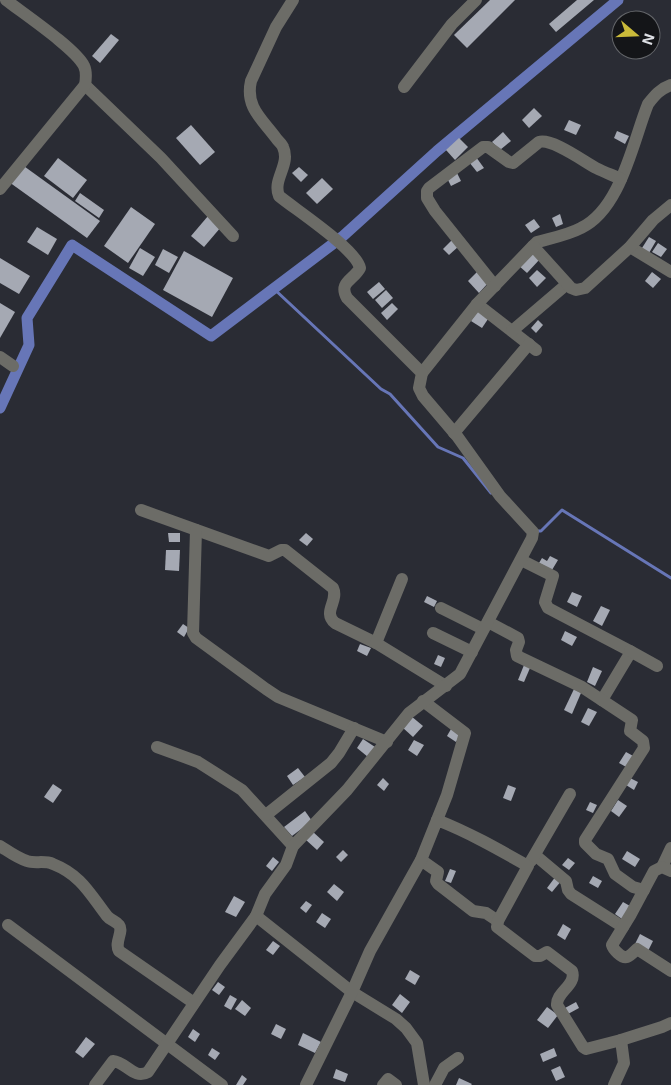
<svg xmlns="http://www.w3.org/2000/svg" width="671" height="1085" font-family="Inter,sans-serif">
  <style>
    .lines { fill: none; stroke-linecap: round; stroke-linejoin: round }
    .stream { stroke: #6776b7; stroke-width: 3 }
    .canal { stroke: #6776b7; stroke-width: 11 }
    .building { fill: #a5a9b3 }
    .minor { stroke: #6c6c67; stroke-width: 12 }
  </style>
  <rect width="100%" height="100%" fill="#2a2c34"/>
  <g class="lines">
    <g class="stream">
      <path d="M273,288l108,101 9,5 48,53 25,11 28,35"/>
      <path d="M537,531h4l21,-21 109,68"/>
    </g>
    <path class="canal" d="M0,408l29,-63 -2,-27 45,-73 139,91 131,-99 95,-86 181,-151"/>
  </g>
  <g class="building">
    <path d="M490,0h25l-48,48 -13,-13z"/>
    <path d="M577,0h17l-38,32 -7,-8z"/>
    <path d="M111,34l8,6 -19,23 -8,-7z"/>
    <path d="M534,108l8,8 -13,12 -7,-8z"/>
    <path d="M569,120l12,5 -5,10 -12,-5z"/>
    <path d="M191,125l24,27 -15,13 -24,-27z"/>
    <path d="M617,131l12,5 -4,8 -11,-6z"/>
    <path d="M503,132l8,9 -11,9 -8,-8z"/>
    <path d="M459,138l9,9 -13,13 -9,-10z"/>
    <path d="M476,157l8,11 -7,4 -8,-10z"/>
    <path d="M58,158l29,22 -14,18 -29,-22z"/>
    <path d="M21,164l79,57 -13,17 -78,-56z"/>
    <path d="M299,167l9,8 -7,7 -9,-9z"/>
    <path d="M457,173l4,8 -10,5 -4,-8z"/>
    <path d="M322,178l11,11 -16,15 -11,-11z"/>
    <path d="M80,193l24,17 -5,8 -24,-17z"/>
    <path d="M131,207l24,17 -27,39 -24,-17z"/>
    <path d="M560,214l3,10 -7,3 -4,-9z"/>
    <path d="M208,216l13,11 -17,20 -13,-11z"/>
    <path d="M534,219l6,8 -9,6 -6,-8z"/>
    <path d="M37,227l20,12 -9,16 -21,-13z"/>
    <path d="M649,237l7,4 -7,12 -7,-5z"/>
    <path d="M453,239l6,7 -10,9 -6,-6z"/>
    <path d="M658,243l9,6 -6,8 -9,-5z"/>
    <path d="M140,248l15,9 -12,19 -14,-8z"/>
    <path d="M163,249l15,8 -9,16 -14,-8z"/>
    <path d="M184,251l49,27 -21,39 -49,-27z"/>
    <path d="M531,251l9,8 -13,14 -9,-8z"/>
    <path d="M0,258l30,18 -11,18 -19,-11z"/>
    <path d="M537,270l9,8 -9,9 -8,-9z"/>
    <path d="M478,271l11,11 -10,11 -11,-12z"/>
    <path d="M652,272l9,7 -8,9 -8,-7z"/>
    <path d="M379,282l6,7 -12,10 -6,-7z"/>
    <path d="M386,290l7,8 -11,10 -7,-8z"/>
    <path d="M0,303l15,9 -15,26z"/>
    <path d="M392,303l6,6 -11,11 -6,-7z"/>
    <path d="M479,309l11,7 -8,12 -11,-7z"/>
    <path d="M538,320l5,5 -7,8 -5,-5z"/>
    <path d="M168,533h12v9h-11z"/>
    <path d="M306,533l7,6 -6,7 -8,-6z"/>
    <path d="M166,550h14l-1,21 -14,-1z"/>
    <path d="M550,556l8,4 -6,10 -13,-7 3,-5 5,3z"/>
    <path d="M572,592l10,4 -5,11 -10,-5z"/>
    <path d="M427,596l10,5 -3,6 -10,-5z"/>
    <path d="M601,606l9,4 -8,16 -9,-5z"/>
    <path d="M183,624l6,4 -5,9 -7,-5z"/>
    <path d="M565,631l12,6 -5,9 -11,-6z"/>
    <path d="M360,644l11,4 -4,8 -10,-5z"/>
    <path d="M438,655l7,3 -4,9 -7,-3z"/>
    <path d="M524,665l6,3 -6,14 -6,-2z"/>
    <path d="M593,667l9,4 -7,15 -8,-4z"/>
    <path d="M574,689l7,4 -9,21 -8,-4z"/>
    <path d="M588,708l9,4 -8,14 -8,-4z"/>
    <path d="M411,716l12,10 -10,11 -11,-10z"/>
    <path d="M451,729l10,5 -5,8 -9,-6z"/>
    <path d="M363,739l12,8 -7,10 -11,-9z"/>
    <path d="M414,740l10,5 -7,11 -9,-6z"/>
    <path d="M626,752l9,5 -7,11 -9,-5z"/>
    <path d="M298,768l7,9 -12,8 -6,-9z"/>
    <path d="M383,778l6,6 -5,7 -7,-6z"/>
    <path d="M630,778l8,4 -4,8 -8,-5z"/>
    <path d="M53,784l9,6 -9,13 -9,-6z"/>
    <path d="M508,785l8,3 -5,13 -8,-3z"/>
    <path d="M618,800l9,6 -8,11 -8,-6z"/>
    <path d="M590,802l7,3 -4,8 -7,-3z"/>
    <path d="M305,811l7,10 -20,15 -8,-9z"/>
    <path d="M312,831l12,11 -7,8 -12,-11z"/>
    <path d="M343,850l5,5 -7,7 -5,-5z"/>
    <path d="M627,851l13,8 -5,8 -13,-8z"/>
    <path d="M273,857l6,5 -7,9 -6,-5z"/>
    <path d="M568,858l7,5 -6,7 -7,-5z"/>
    <path d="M450,869l6,2 -5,12 -6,-2z"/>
    <path d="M556,876l6,4 -10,12 -5,-4z"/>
    <path d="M593,876l9,5 -4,7 -9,-5z"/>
    <path d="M334,884l10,8 -7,9 -10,-9z"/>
    <path d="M234,896l11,6 -9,15 -11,-5z"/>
    <path d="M306,901l6,4 -6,8 -6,-5z"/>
    <path d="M623,902l7,4 -8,13 -7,-5z"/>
    <path d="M322,913l9,6 -6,9 -9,-6z"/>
    <path d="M563,924l8,5 -6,11 -8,-5z"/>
    <path d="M640,934l13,7 -5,10 -13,-7z"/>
    <path d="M273,941l7,5 -7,9 -7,-5z"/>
    <path d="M410,970l10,6 -5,9 -10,-6z"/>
    <path d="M218,982l7,5 -6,8 -7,-5z"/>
    <path d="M400,994l10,8 -8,11 -10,-8z"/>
    <path d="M230,995l7,4 -6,11 -7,-4z"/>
    <path d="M242,1000l9,8 -6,8 -10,-7z"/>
    <path d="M576,1002l3,6 -11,6 -3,-6z"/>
    <path d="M547,1007l11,8 -10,13 -11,-8z"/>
    <path d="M276,1024l10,5 -5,10 -10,-5z"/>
    <path d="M193,1029l7,5 -5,8 -7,-5z"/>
    <path d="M303,1033l18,9 -6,11 -17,-8z"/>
    <path d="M86,1037l9,7 -12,14 -8,-6z"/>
    <path d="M212,1048l8,5 -5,7 -7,-5z"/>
    <path d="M554,1048l3,8 -14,6 -3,-8z"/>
    <path d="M560,1066l5,11 -9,4 -5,-11z"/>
    <path d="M336,1069l12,5 -3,8 -12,-4z"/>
    <path d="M242,1075l5,4 -4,6h-7z"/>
    <path d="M459,1078l13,6 -1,1h-15z"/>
  </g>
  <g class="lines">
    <g class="minor">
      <path d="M85,85l76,73 72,78"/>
      <path d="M404,87l48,-63 24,-24"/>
      <path d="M0,189l85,-104c1,-6 2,-13 -1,-19 -8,-17 -60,-52 -78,-66"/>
      <path d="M533,246l4,-4c15,-4 31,-7 44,-14 40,-19 52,-87 67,-124 7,-9 12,-15 23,-19"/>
      <path d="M630,247l41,25"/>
      <path d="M495,286l-60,-75 -8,-13v-7l2,-3 54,-41h5l21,15 4,1 26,-21c13,-4 44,19 57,26 8,4 16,7 25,11"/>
      <path d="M477,304l59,46"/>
      <path d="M512,331l55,-47"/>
      <path d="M0,357l13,9"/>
      <path d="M422,373l55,-69 56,-58 38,42 5,2 9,-2 45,-41 23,-27 18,-15"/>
      <path d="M454,433l75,-89"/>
      <path d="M141,510l128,46 12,-6h4l48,38c6,13 -11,24 2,35l41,20 70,43"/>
      <path d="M196,530l-3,103 3,5 70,51 12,8 109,45"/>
      <path d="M521,560l32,16 -8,26 3,6 82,43 -1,4 -27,45"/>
      <path d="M441,608l42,21"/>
      <path d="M488,622l30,16 1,4 -3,8 1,6 65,31 50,33 -2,11 13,10 1,7 -59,92v3l11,11 12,5 7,15 18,13 11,3"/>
      <path d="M433,633l39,19"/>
      <path d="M376,643l26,-64"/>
      <path d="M630,651l27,15"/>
      <path d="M423,701l42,32 -18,62 -10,25"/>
      <path d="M157,747l41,15 44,28 51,56"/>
      <path d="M266,815l65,-52 8,-10 15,-25"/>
      <path d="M0,846c8,5 17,12 27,15 8,3 17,-1 26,3 28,11 37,30 54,52 3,4 9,5 12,9 5,7 -5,17 0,26l75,52"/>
      <path d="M535,855l31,26 2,9 3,4 52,33"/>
      <path d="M421,860l17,12 -2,9 2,3 35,27 13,2 12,8"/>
      <path d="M531,861l39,-67"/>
      <path d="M662,867l9,-19"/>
      <path d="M671,871l-9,-4 -8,4 -23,43 -19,31c1,4 10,14 15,12 3,-1 8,-6 10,-8l34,22"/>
      <path d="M256,916l96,76 44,27 10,9 11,15 7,42"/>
      <path d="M8,925l214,160"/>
      <path d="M621,1040l41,-13 9,-4"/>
      <path d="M95,1085l18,-24c13,1 21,19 35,11l72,-107 36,-49 9,-22 21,-29 7,-19 54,-56 62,-77 51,-39 72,-136 1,-6 -33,-36 -43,-60 -34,-40 -4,-8 3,-15 -75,-75c-9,-16 7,-18 13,-30 -4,-19 -64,-58 -81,-72 -7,-17 12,-31 4,-49 -1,-3 -5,-6 -7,-9 -14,-19 -31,-31 -25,-57l25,-54 17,-27"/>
      <path d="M306,1085l46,-93 18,-41 51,-91 16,-40c31,12 61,29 91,46l-30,55 -1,6 38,29h5l7,-4 25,19c5,14 -16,21 -15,34l26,42 3,2 35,-9 3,23 -10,22"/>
      <path d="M383,1085l5,-6 8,6"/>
      <path d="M435,1085l9,-17 14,-10"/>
    </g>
  </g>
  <g transform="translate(636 35) rotate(109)"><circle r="24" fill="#141518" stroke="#64666a"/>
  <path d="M0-4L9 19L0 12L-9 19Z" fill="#caba3a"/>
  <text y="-8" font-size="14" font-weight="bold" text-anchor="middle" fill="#dddfe4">N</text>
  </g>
</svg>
